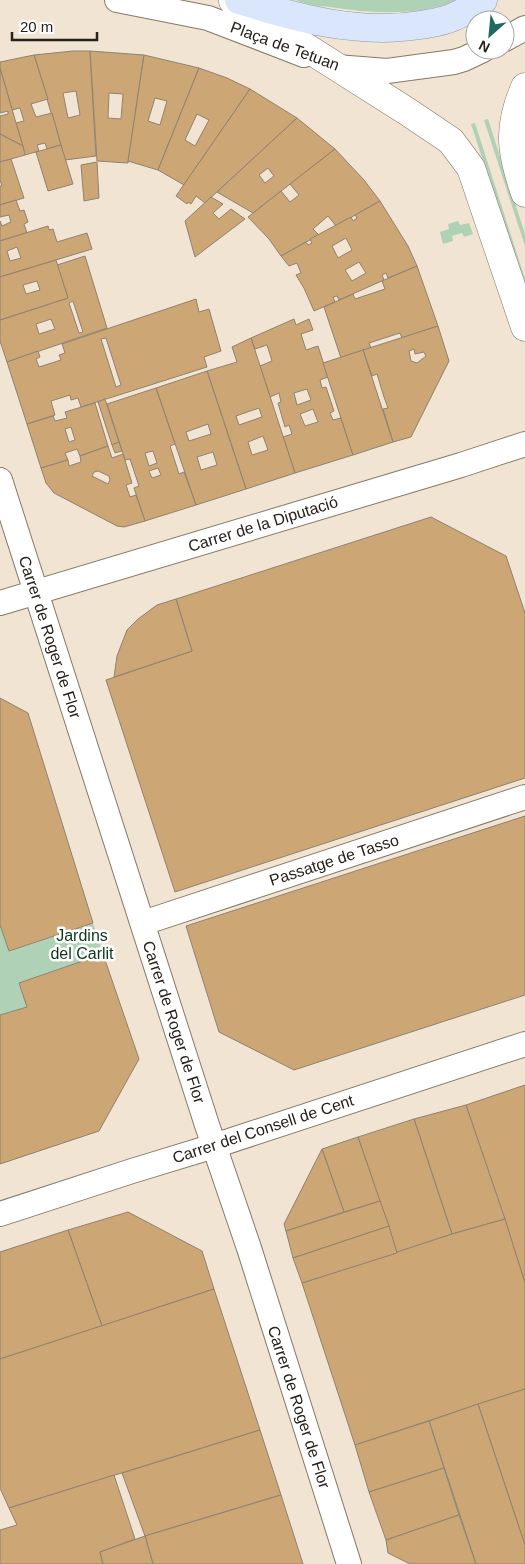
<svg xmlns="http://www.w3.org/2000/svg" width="525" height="1564" font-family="Arial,sans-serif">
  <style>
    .green { fill: #afd1b6 }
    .building { fill: #cca674; stroke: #8f8271; fill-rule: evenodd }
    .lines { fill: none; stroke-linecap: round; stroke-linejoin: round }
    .minor-casing { stroke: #857968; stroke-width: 26 }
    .tertiary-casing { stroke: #857968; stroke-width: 29 }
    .primary-casing { stroke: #8a97ab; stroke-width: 29 }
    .minor { stroke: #fff; stroke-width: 24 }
    .tertiary { stroke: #fff; stroke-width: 28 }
    .primary { stroke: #d9e6fb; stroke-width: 28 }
    .labels { text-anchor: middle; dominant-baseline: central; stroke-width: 5; stroke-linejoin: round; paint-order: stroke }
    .street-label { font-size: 16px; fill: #26211a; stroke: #fff }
    .park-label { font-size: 16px; fill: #0c351a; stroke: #fff }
  </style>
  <rect width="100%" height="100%" fill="#f2e4d2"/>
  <g class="green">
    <path d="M296,0h160c-35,17 -88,13 -126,7 -12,-1 -23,-2 -34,-7z"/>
    <path d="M488,119l37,115v12l-41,-126z"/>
    <path d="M475,123l50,156v10l-54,-165z"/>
    <path d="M458,221l2,4 9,-2 4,11 -9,3 -2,-4 -10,3 1,5 -10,3 -3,-12 9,-3 -1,-5z"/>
    <path d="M93,923l10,31 -83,29 7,24 -27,8v-90l9,26z"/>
  </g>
  <g class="building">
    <path d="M73,51h17l6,105 -31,4 -31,-105zM76,91l4,24 -12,3 -5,-25z"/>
    <path d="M90,51l54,4 -16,108 -31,-2zM109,93l14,1 -2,25 -13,-1z"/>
    <path d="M34,55l14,44 -17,5 5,13 16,-4 9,32 -14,4 -2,-6 -8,2 2,6 -14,4 -9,-32 8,-2 -4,-13 -8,2 -12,-42v-6z"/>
    <path d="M144,55l55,13 -41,102 -30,-9zM155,98l12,3 -7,24 -12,-4z"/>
    <path d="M0,68l16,55 7,23 -23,-12v-18l8,-2v-3l-8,2z"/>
    <path d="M199,68l28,10 23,11 -66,96 -26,-15zM197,114l12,6 -14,26 -10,-6z"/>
    <path d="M250,89l47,29 -92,85 -9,-7 -5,8 -3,-2 -1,2 -11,-8z"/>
    <path d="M297,118l38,31 -82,64 -36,-21zM268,168l6,8 -9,7 -6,-8z"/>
    <path d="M0,134l23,12 2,9 -25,7z"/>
    <path d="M61,145l12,39 -25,7 -12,-39z"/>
    <path d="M335,149l29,31 16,21 -44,25 -8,-10 -15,13 6,6 -38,21 -12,-17 -21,-22 33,-26 9,11 9,-7 -9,-11z"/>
    <path d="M11,159l13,39 -24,7v-19h2l-2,-6v-18z"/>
    <path d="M97,162l2,36 -15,3 -3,-36z"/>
    <path d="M211,197l12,7 -10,9 6,6 12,-10 14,10 -50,38 -10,-36z"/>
    <path d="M16,200l4,11 4,-1 4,12 -4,2 3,9 -27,8v-20l2,5 9,-4 -2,-7 -9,2v-12z"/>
    <path d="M380,201l28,45 9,20 -29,12 -2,-5 -4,2 2,5 -45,20 -2,-4 -4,1 2,5 -21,9 -10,-23 -8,-13 5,-2 -4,-10 -8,3 -8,-10 25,-14 2,3 4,-2 -2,-4 41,-22 2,4 4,-3 -2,-3zM346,238l6,12 -14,8 -6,-12zM359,262l7,11 -14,8 -7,-11z"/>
    <path d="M48,226l1,4 4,-1 4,13 30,-9 5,16 -92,28v-36zM17,247l4,11 -11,3 -3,-10z"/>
    <path d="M85,256l22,72 -100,34 -7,-21v-21l68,-22 -11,-33zM73,301l10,31 -4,1 -10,-30zM51,319l4,10 -16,5 -3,-10z"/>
    <path d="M56,260l12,38 -68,22v-43zM37,281l3,9 -14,4 -3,-9z"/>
    <path d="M417,266l21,60 -36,12 -2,-5 -31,10 2,5 -30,10 -17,-51 29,-13 2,5 30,-10 -3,-8z"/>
    <path d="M196,299l3,13 10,-3 12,42 -17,6 3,10 -126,40 -3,-9 -7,2 -1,-5 -19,6 4,14 -28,9 -20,-62 31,-11 2,6 -4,2 3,8 22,-7 -2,-5 6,-2 -3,-9zM106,338l15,47 -5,2 -15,-48z"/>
    <path d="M294,319l2,6 13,-6 4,11 -12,4 5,16 12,-4 10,31 -8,3 2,8 4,-1 8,24 -4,2 3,7 8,-2 12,37 -58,18 -12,-36 9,-3 -3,-9 -4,2 -7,-24 3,-1 -2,-9 -9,4 -10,-31 12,-5 -5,-16 -12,4 -4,-11zM307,389l4,11 -14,5 -3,-12zM313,409l5,13 -13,4 -5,-12z"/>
    <path d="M438,326l11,35 -38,76 -18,5 -10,-33 5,-1 -4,-11 -7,-23 -5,2 -9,-26zM414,349l1,5 9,-2 2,4 -9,7 -6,-2 -2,-10z"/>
    <path d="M251,338l44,135 -49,16 -39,-118 30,-9 -5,-15zM259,408l3,9 -23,8 -3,-9zM263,436l5,14 -16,5 -4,-13z"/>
    <path d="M363,350l30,92 -40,13 -30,-92z"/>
    <path d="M207,371l39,118 -50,16 -40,-117zM208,424l3,10 -22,7 -3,-9zM213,452l4,13 -16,5 -4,-13z"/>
    <path d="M156,388l19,56 -5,2 9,28 5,-2 12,33 -51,16 -11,-33 5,-2 -9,-27 -5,1 -18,-56zM153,451l4,12 -8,3 -4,-13zM158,468l3,7 -9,3 -3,-7z"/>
    <path d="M105,399l14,43 -7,3 -14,-43z"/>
    <path d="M95,403l13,43 -28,10 -3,-7 -12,4 3,7 -27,8 -14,-44 26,-8 2,5 12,-3 -2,-6zM71,427l4,13 -6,2 -4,-13z"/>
    <path d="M119,442l3,9 -7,2 -3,-8z"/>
    <path d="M108,446l4,12 11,-4 9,29 -6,2 4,12 6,-2 9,26 -21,6 -7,-1 -63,-33 -8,-10 -5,-15 27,-8 1,6 12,-4 -1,-6zM98,471l11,5 1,4 -2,4 -16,-8 2,-4z"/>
    <path d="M431,517l75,39 19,57v165l-350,114 -69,-212 86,-29 -16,-52z"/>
    <path d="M176,599l16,52 -78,26 3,-21 10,-26 11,-11 19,-14z"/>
    <path d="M0,698l28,15 65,210 -84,28 -9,-26z"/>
    <path d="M525,816v179l-231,75 -75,-38 -33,-106z"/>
    <path d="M103,954l36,105 -40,72 -99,33v-149l27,-8 -8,-24z"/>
    <path d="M525,1085v197l-59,-177z"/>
    <path d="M466,1105l39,114 -53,15 -38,-115z"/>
    <path d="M414,1119l38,115 -55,19 -39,-116z"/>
    <path d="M358,1137l22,64 -36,11 -22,-63z"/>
    <path d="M322,1149l22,63 -58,19 -2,-7z"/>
    <path d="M380,1201l9,25 -96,32 -7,-27z"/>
    <path d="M128,1212l74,39 12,38 -112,37 -34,-96z"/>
    <path d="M505,1219l20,64v106l-170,56 -53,-162 150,-49z"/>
    <path d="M389,1226l8,27 -95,30 -9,-25z"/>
    <path d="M68,1230l34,96 -102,33v-107z"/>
    <path d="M214,1289l46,141 -251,78 -9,-20v-129z"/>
    <path d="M525,1389v156l-47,-141z"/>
    <path d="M478,1404l47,141v19h-49l-47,-143z"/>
    <path d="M429,1421l15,47 -75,24 -14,-47z"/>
    <path d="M260,1430l21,65 -136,41 -23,-63z"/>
    <path d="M444,1468l15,47 -73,25 -17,-48z"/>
    <path d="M114,1475l21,64 -35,13 3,12h-103v-34l17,-5 -8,-17z"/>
    <path d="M281,1495l22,69h-150l-8,-28z"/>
    <path d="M459,1515l17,49h-66l-22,-11 -2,-13z"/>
    <path d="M145,1536l8,28h-50l-3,-12z"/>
  </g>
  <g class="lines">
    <defs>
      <g id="minor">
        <path d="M117,0l91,18 96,37"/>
        <path d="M505,39l20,-11"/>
        <path d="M336,67l51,4 67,-9 10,-3 19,-9"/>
        <path d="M0,480l207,645 42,123 100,316"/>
        <path d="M0,603l461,-138 64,-21"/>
        <path d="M143,923l382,-126"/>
        <path d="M0,1214l132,-43 82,-25 311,-102"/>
      </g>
      <g id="tertiary">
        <path d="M233,1l175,111 43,29 20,27 54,159"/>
        <path d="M525,87c-18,41 -14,65 0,106"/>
      </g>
      <path id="primary" d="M239,0c58,18 119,35 181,25 11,-2 23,-3 33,-8 11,-4 20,-11 30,-17"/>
    </defs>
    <use href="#minor" class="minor-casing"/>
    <use href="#tertiary" class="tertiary-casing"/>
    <use href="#primary" class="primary-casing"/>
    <use href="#minor" class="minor"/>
    <use href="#tertiary" class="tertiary"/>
    <use href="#primary" class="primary"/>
  </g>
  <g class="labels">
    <g class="street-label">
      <text transform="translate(285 46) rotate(20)">Plaça de Tetuan</text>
      <text transform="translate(263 524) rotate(-17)">Carrer de la Diputació</text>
      <text transform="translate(50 637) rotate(72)">Carrer de Roger de Flor</text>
      <text transform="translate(334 860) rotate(-18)">Passatge de Tasso</text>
      <text transform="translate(174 1022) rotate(72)">Carrer de Roger de Flor</text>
      <text transform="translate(263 1129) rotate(-18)">Carrer del Consell de Cent</text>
      <text transform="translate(299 1407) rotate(72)">Carrer de Roger de Flor</text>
    </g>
    <g class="park-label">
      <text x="82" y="935">Jardins<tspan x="82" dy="18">del Carlit</tspan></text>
    </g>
  </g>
  <g transform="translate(490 35) rotate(207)"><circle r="24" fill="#ffffff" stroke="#a8a6a3"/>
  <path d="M0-4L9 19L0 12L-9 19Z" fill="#1e6962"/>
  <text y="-8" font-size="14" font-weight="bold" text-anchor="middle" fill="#26211a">N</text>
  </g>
  <path d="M12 32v8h85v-8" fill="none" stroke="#26211a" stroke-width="2.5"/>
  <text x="20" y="32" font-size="15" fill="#26211a" stroke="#ffffff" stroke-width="4" paint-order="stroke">20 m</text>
</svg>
